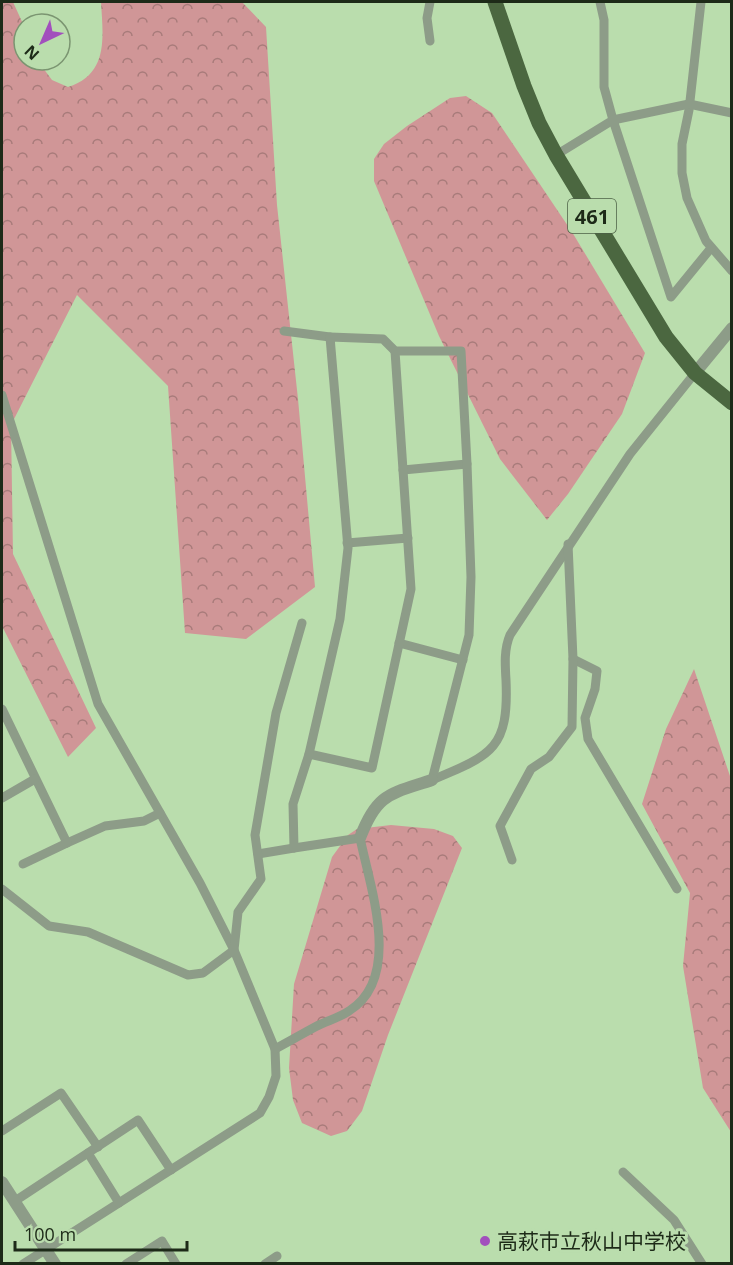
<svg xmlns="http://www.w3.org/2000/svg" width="733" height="1265" font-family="'Open Sans','Noto Sans JP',sans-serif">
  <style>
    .forest { fill: url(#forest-crowns) }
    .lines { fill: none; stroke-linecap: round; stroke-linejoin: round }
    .minor { stroke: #8d9c88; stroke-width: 9 }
    .tertiary { stroke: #8d9c88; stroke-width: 12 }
    .trunk { stroke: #4b6740; stroke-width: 15 }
    .poi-dot { fill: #a24fbd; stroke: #baddad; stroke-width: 2 }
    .labels { text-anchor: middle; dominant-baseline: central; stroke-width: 6; stroke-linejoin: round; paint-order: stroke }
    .shield { fill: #baddad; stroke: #4c6045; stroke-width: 1.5 }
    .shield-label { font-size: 20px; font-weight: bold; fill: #1d2a18 }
    .poi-label { font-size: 21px; fill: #1d2a18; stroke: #baddad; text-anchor: start }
  </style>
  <defs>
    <pattern id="forest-crowns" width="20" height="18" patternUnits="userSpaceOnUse" patternTransform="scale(1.5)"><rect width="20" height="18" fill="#d09697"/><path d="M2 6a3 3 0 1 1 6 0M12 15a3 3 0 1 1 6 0" fill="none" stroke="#a87b7a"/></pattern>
  </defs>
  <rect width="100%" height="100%" fill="#baddad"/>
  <g class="forest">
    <path d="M2,2h11l11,24v34h13l15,20 16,7c41,-13 35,-50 33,-85h141l24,25 11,178 21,194 17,188 -69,52 -61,-6 -17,-247 -91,-91 -66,130 2,129 83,174 -28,29 -66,-131z"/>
    <path d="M466,96l26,17 80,119 73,121 -23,61 -54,80 -21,26 -47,-61 -61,-123 -65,-155v-22l10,-15 23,-18 43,-28z"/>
    <path d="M694,669l37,110v353l-28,-44 -20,-122 7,-73 -48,-89 24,-75z"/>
    <path d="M391,825l43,4 19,7 9,12 -74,187 -26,76 -15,20 -16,5 -29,-13 -9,-23 -4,-32 5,-84 38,-127 16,-22 9,-6z"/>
  </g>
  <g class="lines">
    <g class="minor">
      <path d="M701,2l-12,108 -7,34v29l5,25 19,43 26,30"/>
      <path d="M430,41l-3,-23 3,-16"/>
      <path d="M556,155l57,-35 -9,-33v-67l-4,-18"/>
      <path d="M711,248l-40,49 -58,-177 76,-16 43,9"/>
      <path d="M284,331l46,6"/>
      <path d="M2,395l96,309 102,179 34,67 41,99 1,27 -7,21 -9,16 -237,151"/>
      <path d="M403,470l64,-6"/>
      <path d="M347,543l61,-5"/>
      <path d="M399,643l64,17"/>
      <path d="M573,659l24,12 -2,18 -10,29 3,21 89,150"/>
      <path d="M2,709l65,134 38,-17 39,-5 16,-8"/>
      <path d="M309,754l63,14 39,-179 -16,-238"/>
      <path d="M432,780c60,-25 77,-31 74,-100 -1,-16 -2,-31 4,-45l120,-181 65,-81"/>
      <path d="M2,798l33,-19"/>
      <path d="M258,854l36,-6"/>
      <path d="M512,860l-12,-34 31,-57 18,-12 23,-30 1,-68 -5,-115"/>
      <path d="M23,864l44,-21"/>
      <path d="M2,889l47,37 39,6 100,43 15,-2 31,-23 4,-38 23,-33 -6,-44 21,-122 26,-90"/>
      <path d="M275,1049c13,-7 27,-15 40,-22 11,-6 24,-9 34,-16 54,-33 21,-124 11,-173l-66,10 -1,-44 16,-50 31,-135 8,-71 -18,-211 53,2 12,12h66l6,113 4,113 -2,58 -37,145"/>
      <path d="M2,1131l59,-38 37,54"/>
      <path d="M88,1153l31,50"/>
      <path d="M623,1172l51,48 28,44"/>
      <path d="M15,1201l123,-81 33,50"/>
      <path d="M126,1264l36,-23 14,23"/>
      <path d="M265,1264l12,-8"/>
    </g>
    <g class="tertiary">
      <path d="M695,373l37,-45"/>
      <path d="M360,838c17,-45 30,-44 72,-58"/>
      <path d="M2,1182l53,82"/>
    </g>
    <path class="trunk" d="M495,2l29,84 15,37 17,32 110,182 29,36 37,30"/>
  </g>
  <circle class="poi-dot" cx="485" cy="1241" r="6"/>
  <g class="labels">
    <rect class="shield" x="568" y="199" width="48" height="34" rx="4.5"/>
    <g class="shield-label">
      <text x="592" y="216">461</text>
    </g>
    <g class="poi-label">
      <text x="497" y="1241">高萩市立秋山中学校</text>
    </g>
  </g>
  <rect width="733" height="1265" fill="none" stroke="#1d2a18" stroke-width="6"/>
  <g transform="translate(42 42) rotate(224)"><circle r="28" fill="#baddad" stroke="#7b9571" stroke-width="1.5"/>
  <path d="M0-4.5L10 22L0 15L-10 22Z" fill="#a24fbd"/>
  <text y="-9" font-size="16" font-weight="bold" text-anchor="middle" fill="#1d2a18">N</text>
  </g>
  <path d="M15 1241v9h172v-9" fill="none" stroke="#1d2a18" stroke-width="3"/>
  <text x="24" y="1241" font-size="18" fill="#1d2a18" stroke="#baddad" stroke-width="4.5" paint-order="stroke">100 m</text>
</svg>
